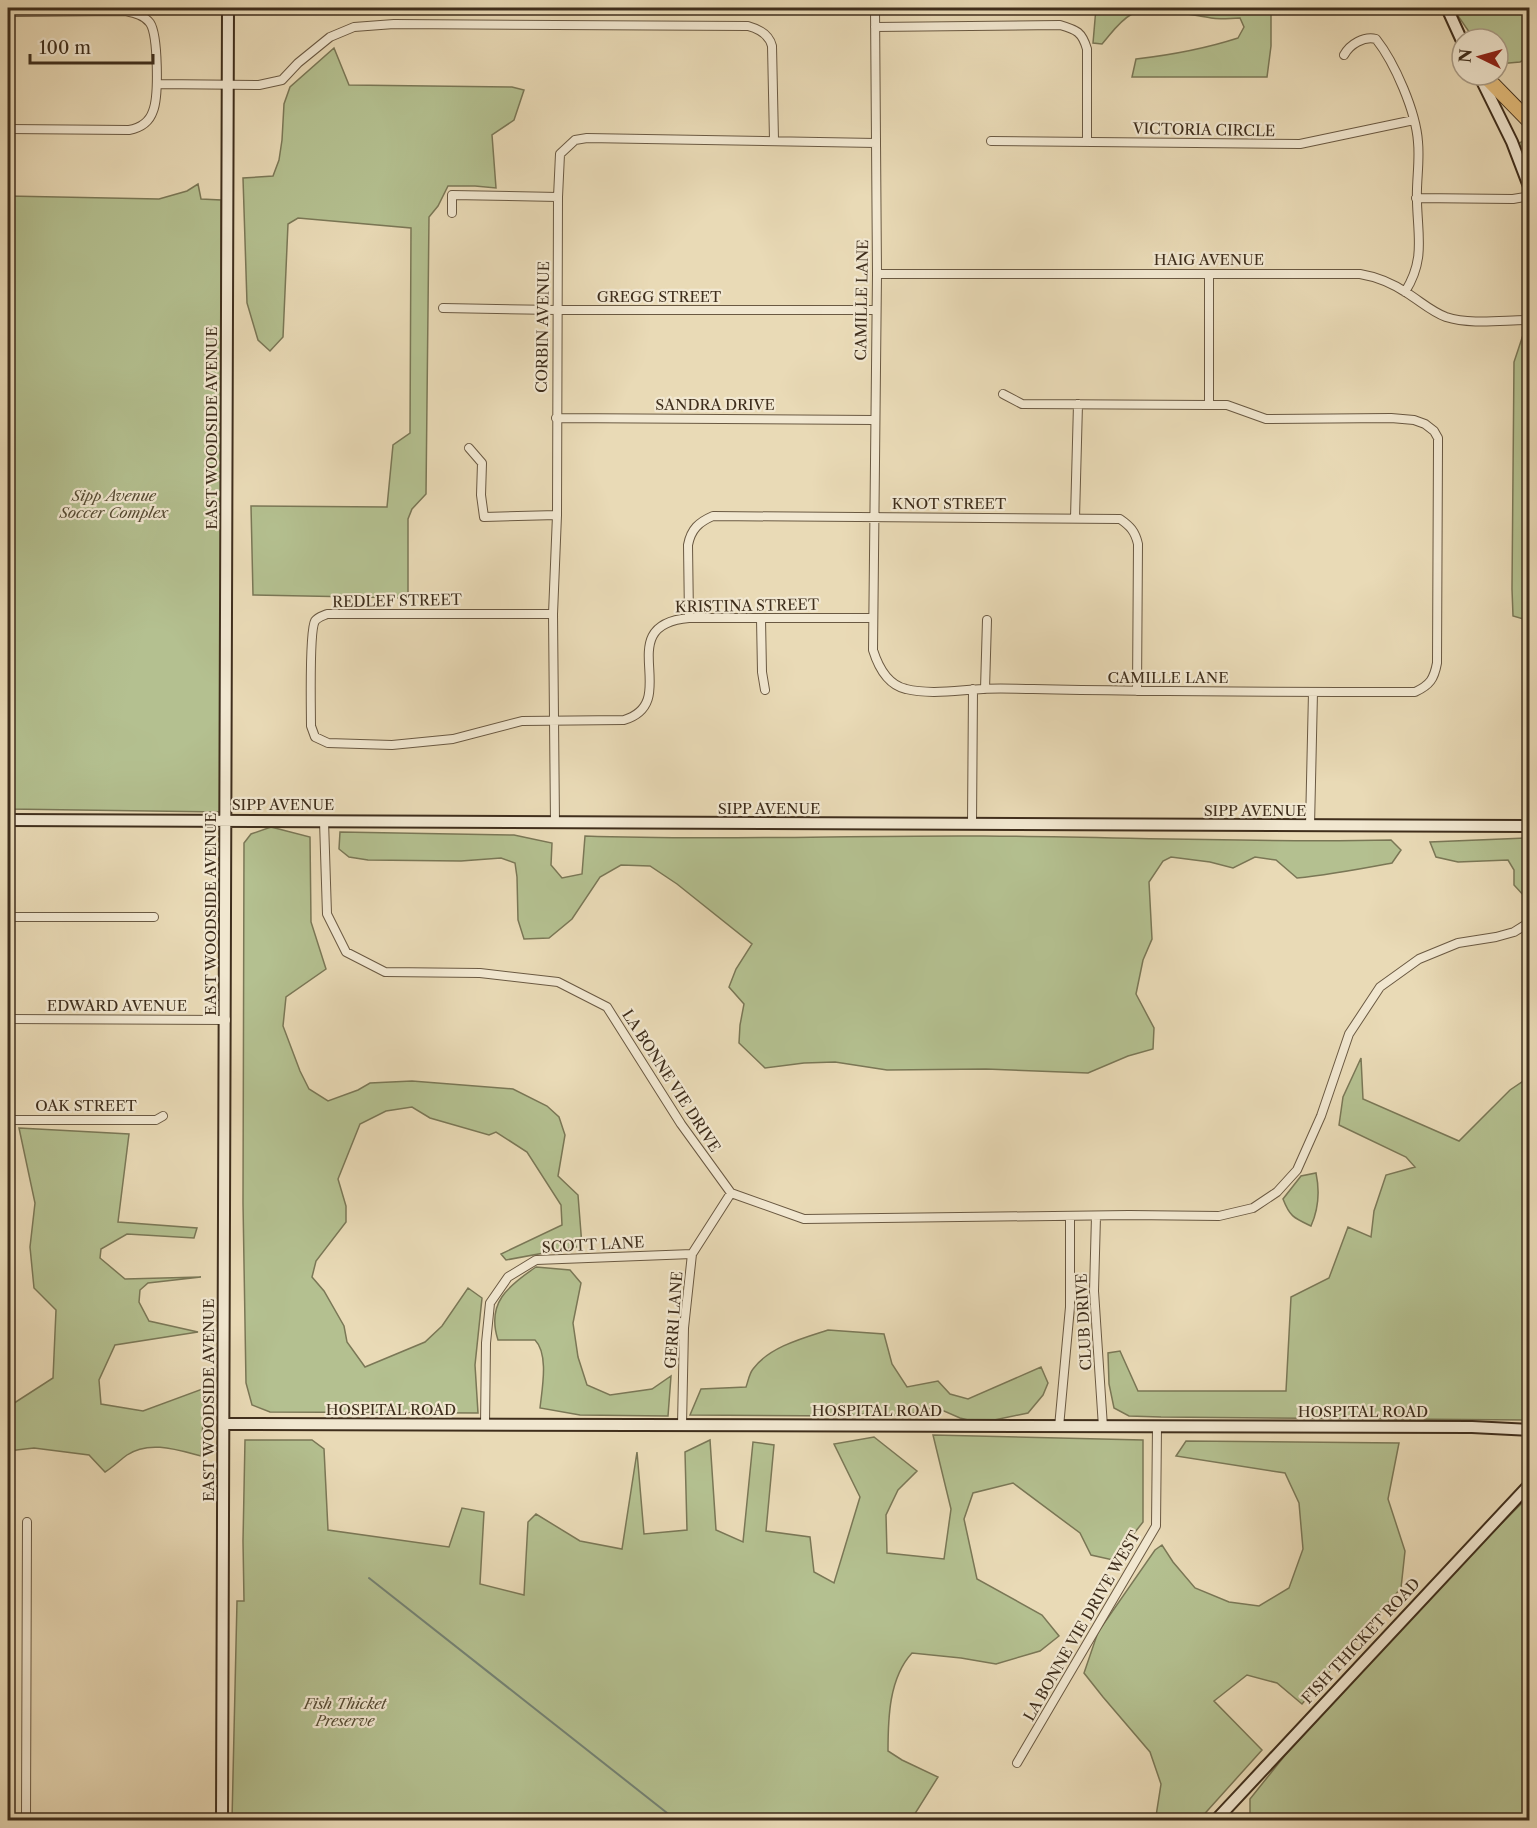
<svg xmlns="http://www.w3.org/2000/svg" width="1537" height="1828" viewBox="0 0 1537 1828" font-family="'Libre Caslon Text',serif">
<rect width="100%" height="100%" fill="#e9dab6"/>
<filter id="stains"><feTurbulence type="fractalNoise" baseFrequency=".00333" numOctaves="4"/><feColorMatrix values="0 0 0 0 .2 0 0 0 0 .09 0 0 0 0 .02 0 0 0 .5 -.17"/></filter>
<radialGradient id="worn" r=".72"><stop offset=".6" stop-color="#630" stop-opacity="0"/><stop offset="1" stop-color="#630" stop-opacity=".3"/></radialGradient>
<!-- green -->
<path fill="#b4c090" stroke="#7a7756" stroke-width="1.5" d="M1096,8H1271V46L1267,77H1132L1136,59C1171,55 1204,49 1238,38L1244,27L1240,18C1231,18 1220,20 1211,18C1191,15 1151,5 1132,14C1119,21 1111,34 1102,44L1093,43Z
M1454,8H1528L1529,57L1520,62L1498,64V39H1474L1456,13Z
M334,48L349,85L512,87L524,90L514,120L492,135L496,188L475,186H448L438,206L429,217L426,494L412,509L408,519V598L253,595L251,506L387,507L393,445L410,433L411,228L298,218L288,224L283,337L270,351L258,340L247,303L243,178L273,176L279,160L282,140L284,104L290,87Z
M1529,137V182L1518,144Z
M198,184L201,199L221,200V812L8,809V196L159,199L187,191Z
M1523,335H1530V621L1513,616L1512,589L1514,362Z
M271,827L310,837L311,922L326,969L286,997L283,1026L300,1071L309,1089L328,1101L358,1090L370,1083L412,1081L513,1089L547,1106L559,1117L565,1135L558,1176L578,1195L582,1246L506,1260L501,1254L562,1225L561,1205L527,1152L496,1132L489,1135L430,1118L412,1107L386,1111L360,1124L338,1179L346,1206V1222L316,1261L312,1277L324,1291L344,1326L347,1342L365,1367L425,1342L442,1326L468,1288L482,1298L475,1365L478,1413L270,1412L252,1405L246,1383L243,1203L244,843L251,834Z
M340,832L514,835L552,843L551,865L562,878L582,874L585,836C718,841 851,835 984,836C1120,837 1255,843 1391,840L1401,850L1392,863C1360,869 1329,875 1297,878L1276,860L1255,857L1233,868L1210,862L1171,857L1163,861L1149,882L1152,939L1143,960L1136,994L1154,1028L1153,1049L1128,1056L1088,1073L986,1069L887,1070L835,1062L804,1063L765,1068L739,1043L740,1025L744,1004L729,987L736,969L752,944L677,884L650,866L621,865L600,877L572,919L549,938L524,939L518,920L517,877L515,863L501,858L461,861L368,860L349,857L339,849Z
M1529,838V896L1526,898L1514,885V870L1508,860L1458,862L1436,857L1430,842Z
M1361,1058L1363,1099L1459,1141L1510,1090L1529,1077V1420L1161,1417L1129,1416L1114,1408L1109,1384L1108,1353L1120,1351L1138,1391H1286L1291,1297L1329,1278L1348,1227L1371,1237L1374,1211L1386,1175L1415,1167L1406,1157L1339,1125L1343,1097Z
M19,1128L129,1134L118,1222L197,1228L194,1238L127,1234L101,1249L100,1258L125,1279L201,1277L148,1283L140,1290L139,1302L149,1321L198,1332L115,1345L99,1380L101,1404L143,1411L205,1388L201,1456C178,1450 149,1440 127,1455C120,1460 113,1467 105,1472L89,1455L34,1448L8,1451V1407L53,1378L56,1310L34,1288L30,1247L35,1203Z
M1316,1173C1320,1192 1319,1208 1311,1226C1294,1218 1290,1217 1283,1199L1301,1176Z
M536,1267L570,1270L581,1283L573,1323L578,1357L587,1385L610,1395L652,1389L671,1376L668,1416L580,1415L540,1408C542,1389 549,1354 535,1340H498C486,1303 508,1286 536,1267Z
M828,1330L884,1334L892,1364L907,1387L938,1381L950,1394L968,1399L1041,1367L1048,1383L1043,1395L1028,1413L980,1423L960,1418L935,1407L920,1412L881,1417L865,1414L845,1416L690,1415L701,1389L746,1387C748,1382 749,1374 753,1369C769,1347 803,1338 828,1330Z
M933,1435L1143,1440V1522L1113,1560L1091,1555L1080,1533L1013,1483L973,1493L964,1519L977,1579L1042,1615L1059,1636L1040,1651L996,1664L961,1658L912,1653C889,1678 888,1718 888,1751L902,1760L938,1777L911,1820H232L237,1601H244L243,1541L245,1440H312L324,1449L328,1530L449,1547L462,1508L484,1512L480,1584L524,1595L528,1522L536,1514L580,1541L622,1549L637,1452L644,1534L687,1530L685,1452L710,1440L716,1530L743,1542L753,1442L774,1445L766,1531L810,1537L814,1572L834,1583L860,1497L834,1444L874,1437L917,1471L898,1490L886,1515L887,1553L944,1559L951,1509Z
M1186,1441L1399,1443L1388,1499L1405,1551L1401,1588L1302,1704L1277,1683L1247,1675L1214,1701L1262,1750L1199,1820H1151L1156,1816L1161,1784L1150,1752L1103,1697L1084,1673L1098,1632L1155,1550L1162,1545L1173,1562L1195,1588L1229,1602L1259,1606L1289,1588L1303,1549L1299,1503L1285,1473L1176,1456Z
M1529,1496V1820H1250V1799L1286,1754L1468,1557Z"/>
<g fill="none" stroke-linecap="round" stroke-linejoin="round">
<!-- stream -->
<path stroke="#748274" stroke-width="2" d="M369,1578L676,1820"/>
<defs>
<path id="street" d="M875,8L877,274L873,650C878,666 888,685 906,689C930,695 959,690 983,689C1000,688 1017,689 1033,689C1160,692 1287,692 1415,692C1430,685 1434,679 1437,663L1438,446V438L1434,431L1425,424L1414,420L1391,418L1266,419L1227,405H1209L1022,404L1003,394
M8,12L125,11C134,13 144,15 150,23C158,35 159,96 153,111C149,123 140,128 129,130L8,129
M875,27L1060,25C1077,30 1082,32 1087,49V142
M1344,55C1350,44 1364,36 1376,39C1395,63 1416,112 1418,142C1420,162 1416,182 1417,202C1418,238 1425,260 1405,292
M157,84L259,85L282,80L298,63L330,37L354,27L394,24L748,26C759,29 769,34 772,46L774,140
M991,141L1300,144L1414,120
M1416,198L1513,199L1530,196
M452,213V195L558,197
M877,274H1360C1378,277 1392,283 1407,293C1420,301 1432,312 1446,317C1471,325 1503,320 1530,320
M1209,274V405
M443,308L557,310H876
M556,418L874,420
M469,448L482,463L481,495L484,517L557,515
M1075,518L1078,404
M553,614H327C323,616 318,617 315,621C309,631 311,709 311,726L315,737L328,743L392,745L453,739L522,721L624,720C684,702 609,625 689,618H872
M689,618L688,545C691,529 699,522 713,516L1120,519C1130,526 1135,531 1138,544L1137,691
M761,619L762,672L765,690
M985,689L987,620
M324,821L327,914L346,952L385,972L480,973L558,982L607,1007L681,1124L731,1193L804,1219L1129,1215L1219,1216L1253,1208L1277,1192L1297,1170L1321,1116L1349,1034L1380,987L1419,959L1458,943L1496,937L1514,932L1530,922
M555,823L553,614L557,515L558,197L560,154L575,140L587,138L876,143
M972,824L973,689
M1310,826L1313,692
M8,917H154
M8,1019L226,1020
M8,1120H156L163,1116
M1096,1216L1094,1291L1103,1427
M485,1425L486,1343L490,1303L508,1277L536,1260L692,1254
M682,1425L684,1328L692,1254L731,1193
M1059,1427L1070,1307V1216
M1017,1763L1156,1526L1157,1426
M8,1818L115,1820
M26,1819L27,1522"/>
<path id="secondary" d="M1447,8L1462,41
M1479,75L1512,142L1530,189
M8,820L1530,826
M224,1424L1472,1427L1530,1430
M222,1820L228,8
M1216,1820L1530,1484"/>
<path id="highway" d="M1484,75L1530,122"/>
</defs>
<!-- street casing -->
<use href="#street" stroke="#6a5942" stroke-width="10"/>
<!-- secondary casing -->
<use href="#secondary" stroke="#3f2e1c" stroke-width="14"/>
<!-- highway casing -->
<use href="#highway" stroke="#3f2e1c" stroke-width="16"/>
<!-- street -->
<use href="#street" stroke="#f1e7d0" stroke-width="8"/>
<!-- secondary -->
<use href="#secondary" stroke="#f1e7d0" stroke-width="10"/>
<!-- highway -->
<use href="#highway" stroke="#e4bd7b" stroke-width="14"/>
</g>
<g text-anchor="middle" stroke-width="4.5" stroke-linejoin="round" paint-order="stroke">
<!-- street labels -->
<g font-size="15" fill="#3f2e1c" stroke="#f1e7d0">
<text transform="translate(1204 130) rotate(1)" y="5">VICTORIA CIRCLE</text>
<text x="1209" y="265">HAIG AVENUE</text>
<text x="659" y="302">GREGG STREET</text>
<text transform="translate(862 300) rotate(-89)" y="5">CAMILLE LANE</text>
<text transform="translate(543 327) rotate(-89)" y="5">CORBIN AVENUE</text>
<text x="715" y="410">SANDRA DRIVE</text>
<text transform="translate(212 428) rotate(-90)" y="5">EAST WOODSIDE AVENUE</text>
<text x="949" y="509">KNOT STREET</text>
<text transform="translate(397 601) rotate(-1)" y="5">REDLEF STREET</text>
<text transform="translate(747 606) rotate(-1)" y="5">KRISTINA STREET</text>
<text x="1168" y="683">CAMILLE LANE</text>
<text x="283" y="810">SIPP AVENUE</text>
<text x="769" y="814">SIPP AVENUE</text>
<text x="1255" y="816">SIPP AVENUE</text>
<text transform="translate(211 914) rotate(-90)" y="5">EAST WOODSIDE AVENUE</text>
<text x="117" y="1011">EDWARD AVENUE</text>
<text transform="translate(671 1081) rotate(57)" y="5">LA BONNE VIE DRIVE</text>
<text x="86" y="1111">OAK STREET</text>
<text transform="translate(593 1245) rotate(-3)" y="5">SCOTT LANE</text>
<text transform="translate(674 1320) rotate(-86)" y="5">GERRI LANE</text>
<text transform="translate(1084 1322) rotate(-93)" y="5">CLUB DRIVE</text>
<text transform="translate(209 1400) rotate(-90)" y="5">EAST WOODSIDE AVENUE</text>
<text x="391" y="1415">HOSPITAL ROAD</text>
<text x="877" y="1416">HOSPITAL ROAD</text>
<text x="1363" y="1417">HOSPITAL ROAD</text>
<text transform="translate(1082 1626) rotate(-60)" y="5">LA BONNE VIE DRIVE WEST</text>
<text transform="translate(1361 1641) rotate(-47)" y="5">FISH THICKET ROAD</text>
</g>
<!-- park labels -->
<g font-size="15" font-style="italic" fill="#564b33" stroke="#f1e7d0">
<text x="114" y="501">Sipp Avenue<tspan x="114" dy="17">Soccer Complex</tspan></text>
<text x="345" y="1709">Fish Thicket<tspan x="345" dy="17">Preserve</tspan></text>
</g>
</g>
<!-- margin -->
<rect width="1537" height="1828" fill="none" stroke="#e9dab6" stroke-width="30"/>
<rect x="9" y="9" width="1519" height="1810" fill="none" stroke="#3f2e1c" stroke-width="3"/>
<rect x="15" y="15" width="1507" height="1798" fill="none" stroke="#3f2e1c" stroke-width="1.5"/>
<!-- north arrow -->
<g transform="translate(1480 57) rotate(275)"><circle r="28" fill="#f1e7d0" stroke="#aa9d88" stroke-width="1.5"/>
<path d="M0-4.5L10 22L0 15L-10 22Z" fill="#8f2418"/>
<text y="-9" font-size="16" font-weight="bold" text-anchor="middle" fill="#3f2e1c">N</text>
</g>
<!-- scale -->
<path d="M30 54v9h123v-9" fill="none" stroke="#3f2e1c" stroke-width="3"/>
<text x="39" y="54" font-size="18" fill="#3f2e1c" stroke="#f1e7d0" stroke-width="4.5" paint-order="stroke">100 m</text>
<rect width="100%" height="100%" filter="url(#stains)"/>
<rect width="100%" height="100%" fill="url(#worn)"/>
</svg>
